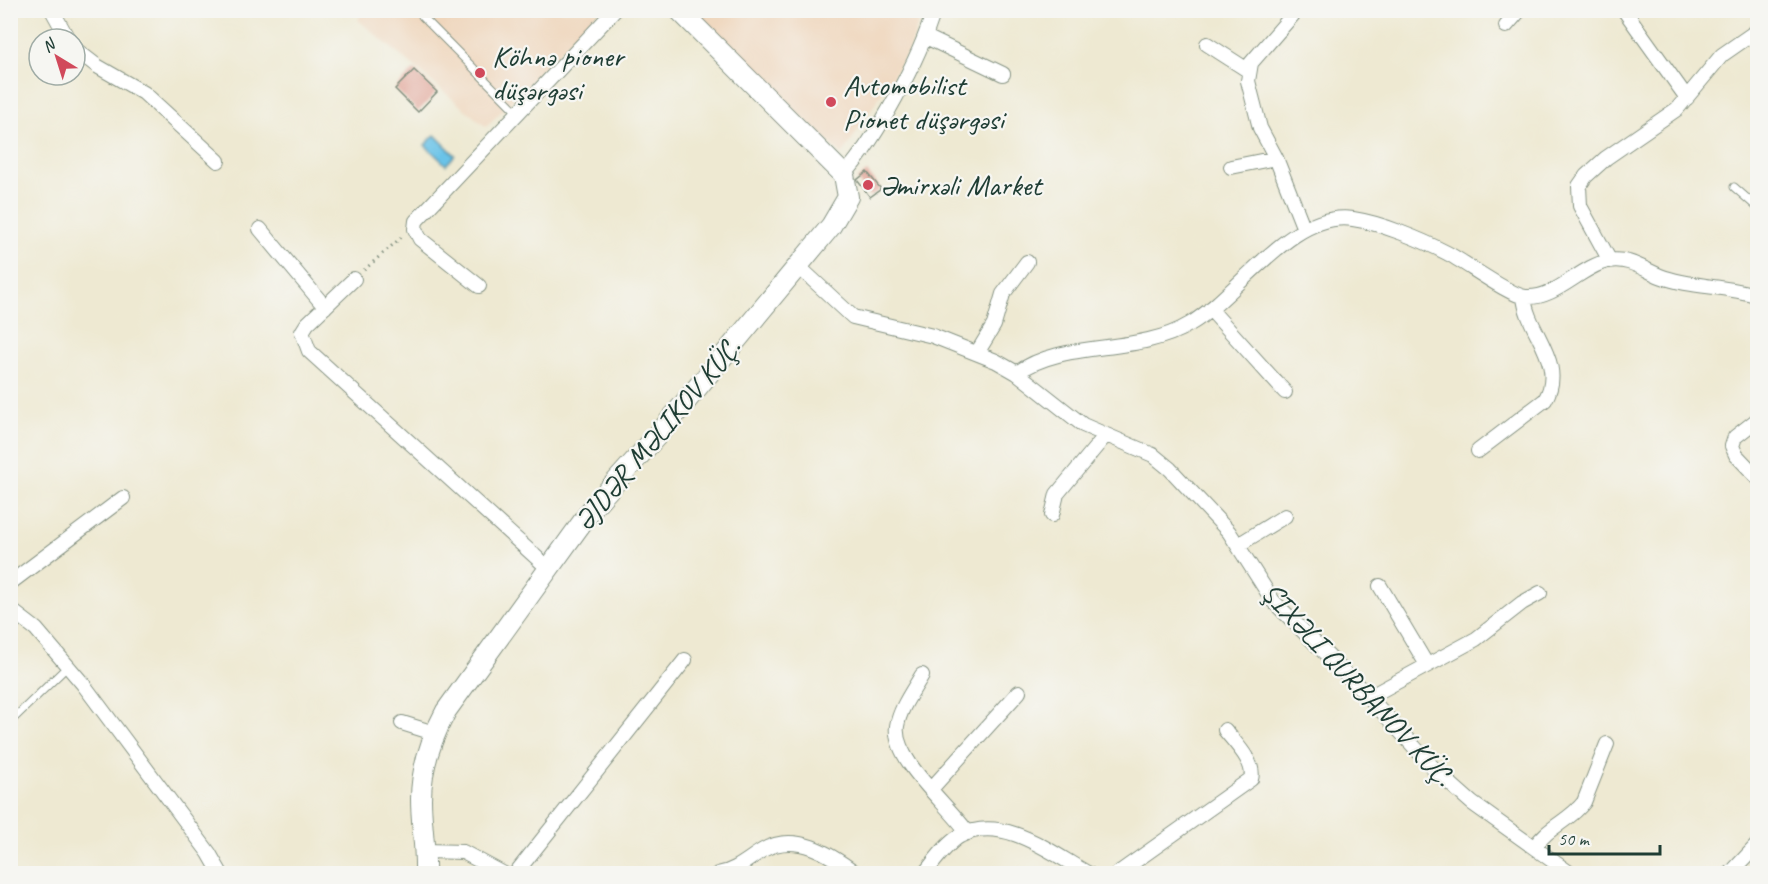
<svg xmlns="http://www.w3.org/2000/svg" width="1768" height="884" viewBox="0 0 1768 884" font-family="Caveat,sans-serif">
<rect width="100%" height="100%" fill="#f6f6f2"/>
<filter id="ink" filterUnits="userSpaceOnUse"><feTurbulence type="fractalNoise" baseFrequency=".0167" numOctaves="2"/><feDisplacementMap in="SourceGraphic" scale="12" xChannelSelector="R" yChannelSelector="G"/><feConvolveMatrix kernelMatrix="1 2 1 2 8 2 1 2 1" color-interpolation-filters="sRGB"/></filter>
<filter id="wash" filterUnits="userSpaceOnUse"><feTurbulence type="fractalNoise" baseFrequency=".008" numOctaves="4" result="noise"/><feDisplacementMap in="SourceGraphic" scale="24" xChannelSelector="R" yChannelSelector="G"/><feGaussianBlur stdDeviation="1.35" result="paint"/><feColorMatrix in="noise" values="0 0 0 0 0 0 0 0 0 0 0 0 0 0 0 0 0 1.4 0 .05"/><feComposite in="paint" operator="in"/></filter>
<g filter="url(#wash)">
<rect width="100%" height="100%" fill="#eee9d2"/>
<!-- built -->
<path fill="#efd6bc" d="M363,10L599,11L486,127L358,20Z
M691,11H922L910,49L842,155Z"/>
<!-- water -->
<path fill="#6bc3e8" stroke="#45808e" stroke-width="1.5" d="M435,135L455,155L446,165L425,145Z"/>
<g id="blocks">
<!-- building -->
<path fill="#dc9081" d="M414,70L437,92L418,112L395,89Z
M867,172L881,189L870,197L857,180Z"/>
</g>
</g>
<g filter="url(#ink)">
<use href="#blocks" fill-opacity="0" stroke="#869383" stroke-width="1.5"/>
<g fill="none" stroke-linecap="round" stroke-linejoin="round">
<defs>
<path id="lane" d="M422,16L518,113
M1734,187L1758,208
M10,722L68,666"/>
<path id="street" d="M52,10L68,39
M1297,10L1251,63L1248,81L1260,128L1276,158L1304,229
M1624,10L1687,98
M1506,26L1520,10
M926,37L1003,74
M1207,44L1249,71
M75,49L97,66L144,93L218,161
M1231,167L1276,158
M844,175C877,138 920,58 934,10
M260,229L325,307
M1610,261L1580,206L1579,186L1586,176L1606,158L1677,109L1722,55L1758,30
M798,266L853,317L933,336L996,361L1017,373L1083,425L1153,455L1170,469L1229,532L1273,601L1369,697L1437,772L1472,803L1571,874
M354,279L307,324L302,332L309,351L548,568
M479,286L420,239L415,229L416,221L615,10
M1210,309L1285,392
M977,353L994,325L1003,294L1027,262
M1017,373C1063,339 1137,356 1190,324C1239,295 1291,210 1353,219C1381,223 1422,240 1447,253C1465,262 1510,296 1526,297C1556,299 1580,267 1608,261C1628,257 1643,269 1660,276C1691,288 1726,285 1758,296
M1758,419L1735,437L1732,446L1736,455L1758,478
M1478,451L1545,400C1567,363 1527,332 1524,297
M1052,515L1057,494L1105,436
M1238,545L1285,516
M10,583L123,498
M1380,586L1427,665
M10,609L36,629L83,684L209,853L221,874
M922,675C913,691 900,708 897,726C892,760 950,806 968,833
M1369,697L1476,639L1522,603L1540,593
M402,723L434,733
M931,789L1019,692
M1535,847C1547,827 1570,821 1584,802L1607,744
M426,851L463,852L504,874
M515,874L685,660
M718,874C736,871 748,859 763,850C796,831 830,854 857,874
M924,874C935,861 946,844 960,836C1003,813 1053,854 1089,874
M1117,874L1251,779C1256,763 1235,743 1225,730
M1730,874L1758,844"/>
<path id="secondary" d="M425,874C426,848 421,824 421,799C421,767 431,739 446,711L594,506L663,429L831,226L848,197L844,175L679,10"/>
</defs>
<!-- lane casing -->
<use href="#lane" stroke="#869383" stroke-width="9"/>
<!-- street casing -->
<use href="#street" stroke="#869383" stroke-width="16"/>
<!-- secondary casing -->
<use href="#secondary" stroke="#869383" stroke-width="22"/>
<!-- path -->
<path stroke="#869383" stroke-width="3" stroke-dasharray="1.5 4.5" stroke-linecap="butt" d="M364,270L404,235"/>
<!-- lane -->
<use href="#lane" stroke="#fff" stroke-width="7"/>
<!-- street -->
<use href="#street" stroke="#fff" stroke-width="14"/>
<!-- secondary -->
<use href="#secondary" stroke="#fff" stroke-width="20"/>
</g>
</g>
<!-- markers -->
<g fill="#d1495b" stroke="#f6f6f2" stroke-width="2">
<circle cx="480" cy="73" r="6"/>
<circle cx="831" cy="102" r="6"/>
<circle cx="868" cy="185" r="6"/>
</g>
<g text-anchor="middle" stroke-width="4.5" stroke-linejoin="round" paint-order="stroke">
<!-- poi labels -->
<g font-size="30" fill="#1f3d34" stroke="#f6f6f2" text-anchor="start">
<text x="492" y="66">Köhnə pioner<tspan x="492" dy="34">düşərgəsi</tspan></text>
<text x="843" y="95">Avtomobilist<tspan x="843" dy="34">Pionet düşərgəsi</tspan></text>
<text x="880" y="195">Əmirxəli Market</text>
</g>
<!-- street labels -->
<g font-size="30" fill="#1f3d34" stroke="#f6f6f2">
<text transform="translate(657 434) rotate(-50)" y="10">ƏJDƏR MƏLIKOV KÜÇ.</text>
<text transform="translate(1358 684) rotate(47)" y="10">ŞIXƏLI QURBANOV KÜÇ.</text>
</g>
</g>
<!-- margin -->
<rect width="1768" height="884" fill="none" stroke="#f6f6f2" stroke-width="36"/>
<!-- north arrow -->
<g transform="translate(57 57) rotate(322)"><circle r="28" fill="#f6f6f2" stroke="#a0aca6" stroke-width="1.5"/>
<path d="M0-4.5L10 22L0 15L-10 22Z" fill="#d1495b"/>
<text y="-9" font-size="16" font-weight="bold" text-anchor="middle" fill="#1f3d34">N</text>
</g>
<!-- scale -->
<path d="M1549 845v9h111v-9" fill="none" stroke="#1f3d34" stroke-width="3"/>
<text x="1558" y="845" font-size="18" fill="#1f3d34" stroke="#f6f6f2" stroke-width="4.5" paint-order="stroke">50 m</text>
</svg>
